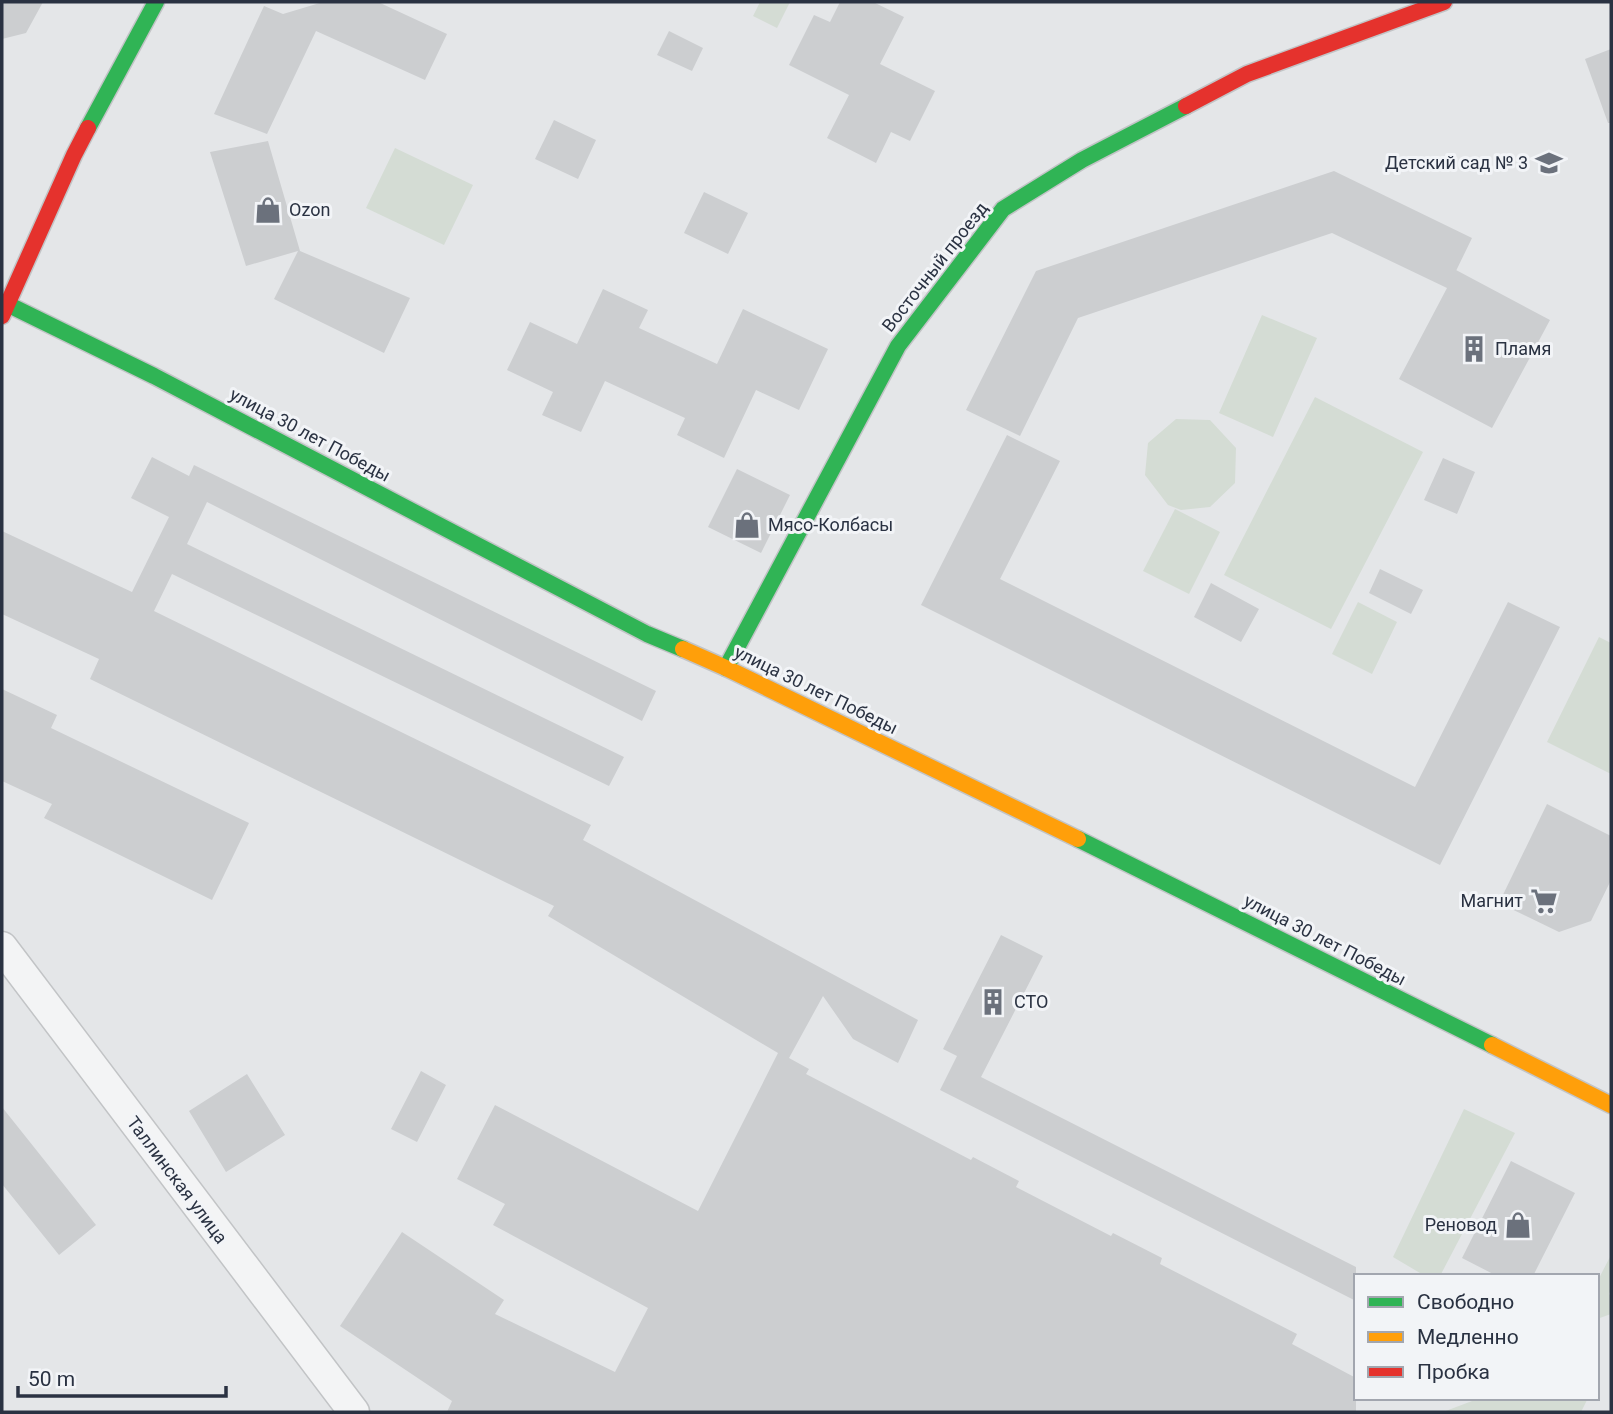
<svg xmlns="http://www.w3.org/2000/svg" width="1613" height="1414" viewBox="0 0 1613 1414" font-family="Roboto,sans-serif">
<rect width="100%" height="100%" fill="#e4e6e8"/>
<!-- green -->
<path fill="#d4dcd4" d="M760,2H790L777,28L753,16Z
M395,148L473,185L444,245L366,208Z
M1262,315L1317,338L1273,437L1219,413Z
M1315,397L1423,452L1331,629L1224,575Z
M1176,419L1210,420L1236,448L1235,483L1210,507L1181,510L1168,505L1145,475L1148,443Z
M1175,509L1220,532L1189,594L1143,571Z
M1358,602L1397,622L1372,674L1332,654Z
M1599,637L1611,643V774L1547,742Z
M1464,1109L1515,1133L1440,1276H1425L1393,1257Z
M1611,1255V1290L1609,1294L1611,1296V1314L1597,1319V1282Z
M1480,1398H1588L1581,1412H1443Z"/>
<!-- building -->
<path fill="#ccced0" d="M2,2H43L26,33L2,39Z
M323,2H378L447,34L425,80L316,31L267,134L214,114L264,6L283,14Z
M840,2H873L904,17L880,64L935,91L910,141L891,132L876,163L827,138L849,95L789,65L814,15L830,22Z
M669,31L703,48L692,71L657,55Z
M1611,49V123H1608L1585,59Z
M554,120L596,140L578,179L535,159Z
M268,141L300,251L410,298L384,353L274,299L298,251L246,266L210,152Z
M1334,171L1472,238L1455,273L1456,270L1550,320L1492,428L1399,379L1447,288L1332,233L1078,318L1020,436L966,410L1036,271Z
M704,192L748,213L728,254L684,233Z
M603,289L648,310L639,328L717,364L743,309L828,349L799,410L756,390L724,458L677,435L685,418L605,381L581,432L542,415L553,392L507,370L530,322L577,344Z
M1007,435L1060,461L1000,579L1415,787L1508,602L1560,627L1440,865L921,605Z
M152,457L189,476L194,465L656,691L642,721L207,502L187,544L624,757L609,786L172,574L154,611L591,825L583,840L918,1020L898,1063L853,1039L823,996L789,1058L809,1069L806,1074L971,1160L973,1157L1019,1181L1016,1187L1111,1236L1113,1233L1162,1258L1160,1264L1297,1334L1292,1344L1356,1378V1412H447L452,1401L340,1326L402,1232L504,1300L495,1314L615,1372L648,1308L493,1225L505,1204L457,1179L495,1105L698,1211L778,1053L548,916L554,906L90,679L99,659L2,614V531L132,592L169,517L131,498Z
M1443,458L1475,472L1457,514L1424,500Z
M737,469L790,495L761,553L708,527Z
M1380,569L1423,590L1411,614L1369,593Z
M1211,583L1259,609L1241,642L1194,617Z
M2,689L57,715L51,728L249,823L212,900L44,818L52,804L2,781Z
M1547,804L1611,836V880L1591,921L1559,932L1499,903Z
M1001,935L1043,956L981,1077L1356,1267V1301L940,1090L957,1056L943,1049Z
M421,1071L446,1085L417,1142L391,1129Z
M247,1074L285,1135L226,1172L189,1111Z
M2,1107L96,1225L59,1255L2,1184Z
M1511,1161L1575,1193L1533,1276H1497L1462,1258Z"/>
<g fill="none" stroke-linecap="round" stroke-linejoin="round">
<defs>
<path id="street" d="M2,947L354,1412"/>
<path id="fast" d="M88,128L156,2
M7,304L154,376L647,634L683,649
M726,668L898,346L1003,209L1082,160L1186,106
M1078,839L1492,1045"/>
<path id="slow" d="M683,649L726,668L1078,839
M1492,1045L1611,1105"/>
<path id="jam" d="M1186,106L1247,74L1444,2
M2,316L74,155L88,128"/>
</defs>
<!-- street casing -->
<use href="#street" stroke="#c2c4c6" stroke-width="33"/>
<!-- fast casing -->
<use href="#fast" stroke="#c2c4c6" stroke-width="19"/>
<!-- slow casing -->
<use href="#slow" stroke="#c2c4c6" stroke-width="19"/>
<!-- jam casing -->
<use href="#jam" stroke="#c2c4c6" stroke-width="19"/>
<!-- street -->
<use href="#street" stroke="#f3f4f5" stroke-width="30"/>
<!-- fast -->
<use href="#fast" stroke="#30b455" stroke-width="16"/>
<!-- slow -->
<use href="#slow" stroke="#ff9f0a" stroke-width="16"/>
<!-- jam -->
<use href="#jam" stroke="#e5322d" stroke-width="16"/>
</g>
<!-- icons -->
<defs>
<symbol id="school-bare" viewBox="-9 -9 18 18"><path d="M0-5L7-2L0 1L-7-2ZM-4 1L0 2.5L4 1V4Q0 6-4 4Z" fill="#6b717c" stroke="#f2f4f7" stroke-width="2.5" paint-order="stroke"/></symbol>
<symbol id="shop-bare" viewBox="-9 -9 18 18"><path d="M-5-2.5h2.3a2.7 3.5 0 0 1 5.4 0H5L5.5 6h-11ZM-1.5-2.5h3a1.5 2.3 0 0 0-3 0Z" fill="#6b717c" stroke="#f2f4f7" stroke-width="2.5" paint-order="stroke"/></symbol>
<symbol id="building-bare" viewBox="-9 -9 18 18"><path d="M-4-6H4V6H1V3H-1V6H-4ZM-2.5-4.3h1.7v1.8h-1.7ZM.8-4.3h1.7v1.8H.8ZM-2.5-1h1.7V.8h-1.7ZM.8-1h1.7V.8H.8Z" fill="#6b717c" stroke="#f2f4f7" stroke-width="2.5" paint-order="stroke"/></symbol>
<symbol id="supermarket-bare" viewBox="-9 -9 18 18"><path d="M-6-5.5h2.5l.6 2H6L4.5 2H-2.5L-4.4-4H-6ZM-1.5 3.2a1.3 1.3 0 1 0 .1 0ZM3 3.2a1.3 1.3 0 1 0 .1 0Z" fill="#6b717c" stroke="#f2f4f7" stroke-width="2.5" paint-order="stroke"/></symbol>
</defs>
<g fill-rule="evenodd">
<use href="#school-bare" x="1530" y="144" width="38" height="38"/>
<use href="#shop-bare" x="249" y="191" width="38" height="38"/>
<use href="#building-bare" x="1455" y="330" width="38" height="38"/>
<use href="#shop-bare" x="728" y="506" width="38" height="38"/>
<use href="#supermarket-bare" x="1525" y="882" width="38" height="38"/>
<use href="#building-bare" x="974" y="983" width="38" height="38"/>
<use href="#shop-bare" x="1499" y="1206" width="38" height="38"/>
</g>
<g text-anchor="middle" stroke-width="6" stroke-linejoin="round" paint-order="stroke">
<!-- poi labels -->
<g font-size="18" fill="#2a3242" stroke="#f2f4f7" text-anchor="start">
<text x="1528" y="169" text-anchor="end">Детский сад № 3</text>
<text x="289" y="216">Ozon</text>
<text x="1495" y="355">Пламя</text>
<text x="768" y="531">Мясо-Колбасы</text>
<text x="1523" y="907" text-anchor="end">Магнит</text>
<text x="1014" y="1008">СТО</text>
<text x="1497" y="1231" text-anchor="end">Реновод</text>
</g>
<!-- street labels -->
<g font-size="18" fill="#2a3242" stroke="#f2f4f7">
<text transform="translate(935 267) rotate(-52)" y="6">Восточный проезд</text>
<text transform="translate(310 435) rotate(28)" y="6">улица 30 лет Победы</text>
<text transform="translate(816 690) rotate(26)" y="6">улица 30 лет Победы</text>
<text transform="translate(1325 940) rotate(27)" y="6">улица 30 лет Победы</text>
<text transform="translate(177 1180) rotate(53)" y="6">Таллинская улица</text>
</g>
</g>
<!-- border -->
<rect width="1613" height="1414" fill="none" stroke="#2a3242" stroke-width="7"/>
<!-- legend -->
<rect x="1354" y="1274" width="245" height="126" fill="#f2f4f7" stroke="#a2a6af" stroke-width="2"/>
<rect x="1368" y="1297" width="35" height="10" fill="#30b455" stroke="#a2a6af" stroke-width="2"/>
<text x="1417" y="1309" font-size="21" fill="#2a3242">Свободно</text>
<rect x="1368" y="1332" width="35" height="10" fill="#ff9f0a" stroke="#a2a6af" stroke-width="2"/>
<text x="1417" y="1344" font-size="21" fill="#2a3242">Медленно</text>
<rect x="1368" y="1367" width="35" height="10" fill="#e5322d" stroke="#a2a6af" stroke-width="2"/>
<text x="1417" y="1379" font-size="21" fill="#2a3242">Пробка</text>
<!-- scale -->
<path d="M18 1386v10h208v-10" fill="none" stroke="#2a3242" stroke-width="3.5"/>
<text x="28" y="1386" font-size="21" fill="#2a3242" stroke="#f2f4f7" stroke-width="5" paint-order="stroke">50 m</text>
</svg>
